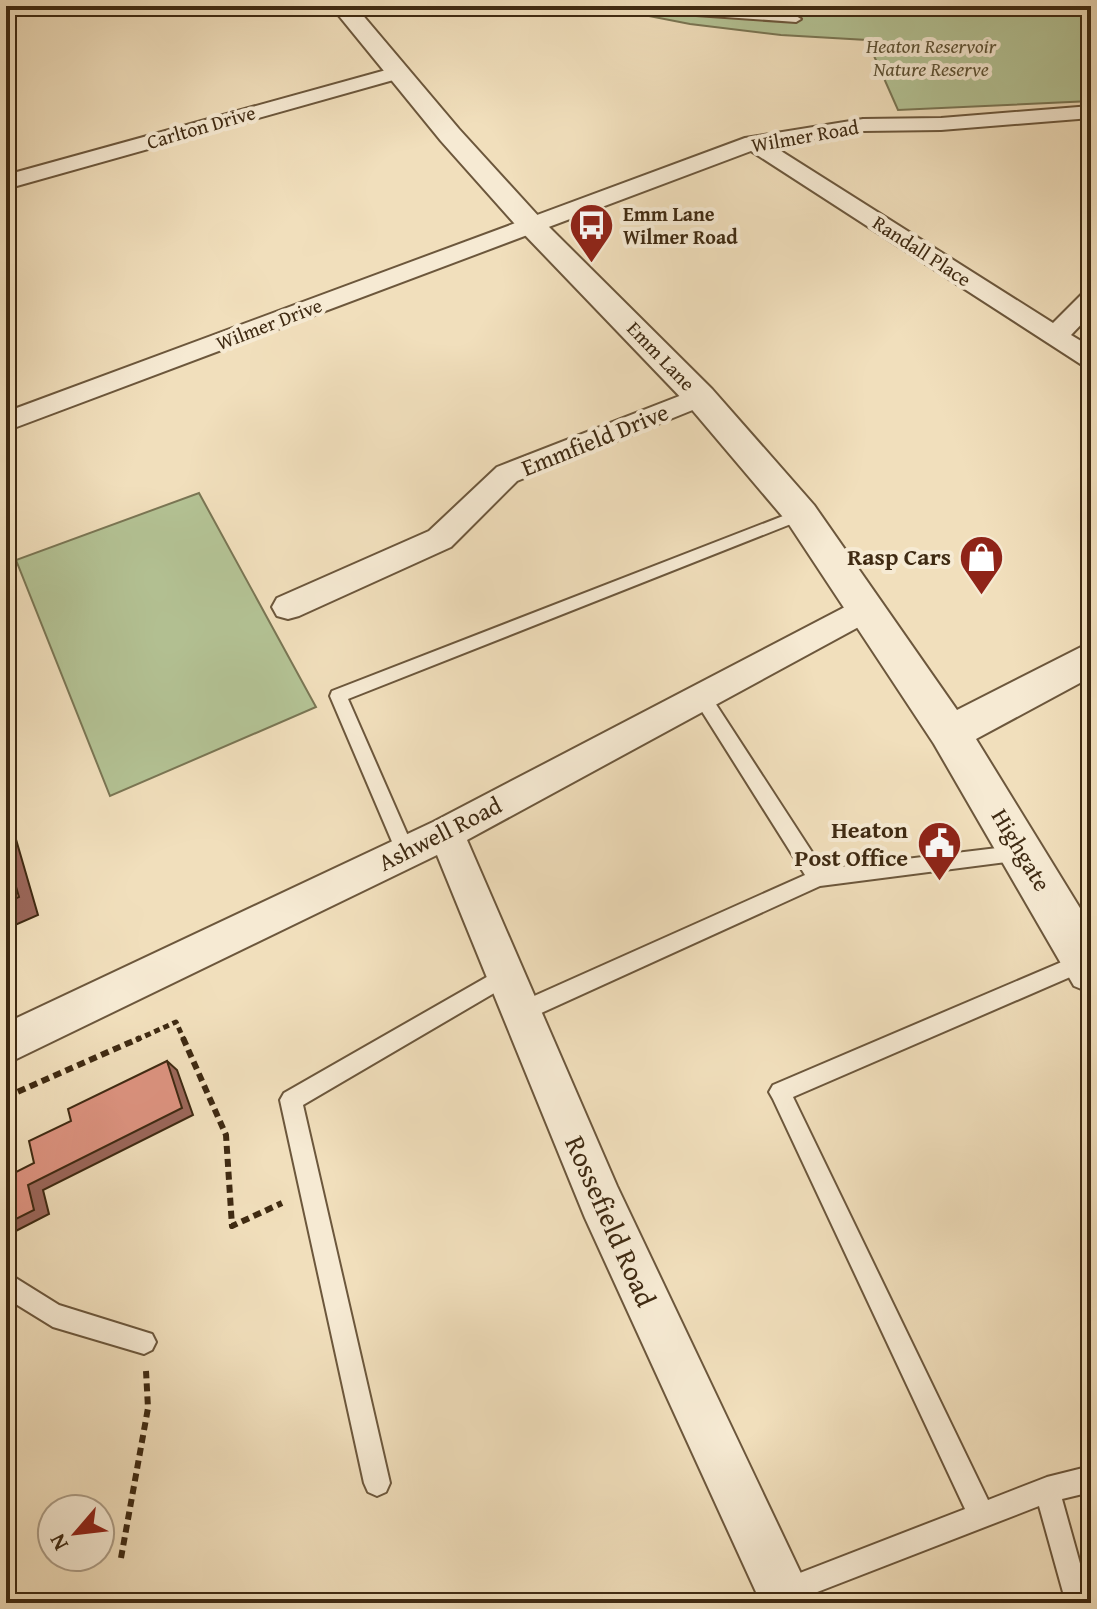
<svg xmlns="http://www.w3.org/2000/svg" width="1097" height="1609" viewBox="0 0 1097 1609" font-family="'Gentium Book Plus',serif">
<rect width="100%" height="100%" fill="#f1dfbc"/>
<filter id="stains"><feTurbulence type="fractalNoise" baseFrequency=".0025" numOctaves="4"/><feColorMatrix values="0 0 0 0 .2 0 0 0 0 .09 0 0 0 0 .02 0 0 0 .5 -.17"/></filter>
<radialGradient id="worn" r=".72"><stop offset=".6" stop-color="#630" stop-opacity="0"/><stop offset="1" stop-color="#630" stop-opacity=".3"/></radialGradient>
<!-- green -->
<path fill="#b4c395" stroke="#7a7654" stroke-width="2" d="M614,6H1091V101L898,110L867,40L781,35L690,24L613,9Z
M199,493L316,707L110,796L16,560Z"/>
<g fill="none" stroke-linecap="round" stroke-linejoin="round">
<defs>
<path id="service" d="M605,6H651L796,16L801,19L796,22L610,9Z
M801,509L806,510V518L348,699L415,852L413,858L406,860L399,858L330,696L332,691Z
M702,690L708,692L823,869L1023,845L1030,847L1032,853L1030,859L820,886L528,1019L521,1022L514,1019L511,1012L514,1005L805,875L696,702L694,697Z
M1085,952L1091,954V968L793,1097L988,1500L1047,1477L1091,1466V1492L1062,1499L1091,1603H1066L1039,1506L789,1603L774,1601L770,1592L774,1583L965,1509L773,1099L769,1092L773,1085Z
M506,966L513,968L516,975L513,982L303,1105L390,1483L386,1492L377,1496L368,1492L364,1483L280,1100L284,1093Z
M6,1272L59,1305L152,1334L156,1342L152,1350L144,1354L53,1327L6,1298Z"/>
<path id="minor" d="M397,67L407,73L404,77L6,189V175Z
M1091,106V118L941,130L863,131L773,146L1053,323L1082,294L1091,291V314L1071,335L1091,347V367L1082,365L751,151L6,431V412L745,138L863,119L941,118Z
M700,388L710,391L714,397L710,403L517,481L451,547L299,616L288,619L277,616L272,607L277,598L429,531L497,467Z
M866,596L877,599L882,608L877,617L467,840L617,1186L815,1603H761L585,1218L437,855L6,1064V1023L433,822Z"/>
<path id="tertiary" d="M331,6H355L459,129L542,220L712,389L814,505L957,710L1091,642V677L976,739L1091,926V993L1074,986L934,744L788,523L688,405L522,232L441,141Z"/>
</defs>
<!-- service casing -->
<use href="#service" stroke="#6c573c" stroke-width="4"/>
<!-- minor casing -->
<use href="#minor" stroke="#6c573c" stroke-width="4"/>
<!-- tertiary casing -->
<use href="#tertiary" stroke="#6c573c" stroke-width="4"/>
<!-- path-far1 -->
<path stroke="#3f2a12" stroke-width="5" stroke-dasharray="6 4" stroke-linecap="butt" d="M136,1040L176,1022L184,1040"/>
<!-- path -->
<path stroke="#3f2a12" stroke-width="6" stroke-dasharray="8 5" stroke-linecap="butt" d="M183,1038L226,1135L232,1226L282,1203
M6,1097L140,1038
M121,1558L148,1408L146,1371"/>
<!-- service -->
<use href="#service" fill="#f6ead3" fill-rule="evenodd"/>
<!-- minor -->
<use href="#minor" fill="#f6ead3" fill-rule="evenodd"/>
<!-- tertiary -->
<use href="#tertiary" fill="#f6ead3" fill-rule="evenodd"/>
</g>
<!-- shaded-wall -->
<path fill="#9b675a" stroke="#3f2a12" stroke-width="2" d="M6,805L38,915L6,929Z
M167,1061L177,1070L193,1115L43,1190L49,1214L6,1236V1224L28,1185Z"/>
<!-- building -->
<path fill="#dd9380" stroke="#3f2a12" stroke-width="2" d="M6,853L19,897L6,903Z
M167,1061L182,1108L28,1185L34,1210L6,1224V1177L34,1163L29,1141L71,1121L68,1109Z"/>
<!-- icons -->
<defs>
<symbol id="bus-pin" viewBox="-11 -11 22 30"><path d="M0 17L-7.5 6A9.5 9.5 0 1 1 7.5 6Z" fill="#8f2418" stroke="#f6ead3"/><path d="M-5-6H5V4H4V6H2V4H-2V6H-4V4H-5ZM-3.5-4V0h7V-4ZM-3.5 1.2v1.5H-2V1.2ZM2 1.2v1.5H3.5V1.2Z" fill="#fff"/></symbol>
<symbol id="shop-pin" viewBox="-11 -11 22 30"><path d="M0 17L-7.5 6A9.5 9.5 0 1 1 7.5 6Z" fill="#8f2418" stroke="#f6ead3"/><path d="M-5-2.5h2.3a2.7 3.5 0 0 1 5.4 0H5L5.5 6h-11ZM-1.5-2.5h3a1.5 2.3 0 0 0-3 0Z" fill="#fff"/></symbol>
<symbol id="civic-pin" viewBox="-11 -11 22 30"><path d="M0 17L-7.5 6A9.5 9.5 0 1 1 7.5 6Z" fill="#8f2418" stroke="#f6ead3"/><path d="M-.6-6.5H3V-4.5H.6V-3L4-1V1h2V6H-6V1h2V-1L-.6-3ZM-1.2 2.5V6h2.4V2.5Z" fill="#fff"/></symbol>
</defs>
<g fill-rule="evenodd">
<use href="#bus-pin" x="566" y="200" width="51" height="69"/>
<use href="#shop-pin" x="956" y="532" width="51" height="69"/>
<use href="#civic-pin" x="914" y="818" width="51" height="69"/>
</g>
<g text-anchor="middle" stroke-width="8" stroke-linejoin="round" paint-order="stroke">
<!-- far-park labels -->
<g font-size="20" font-style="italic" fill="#5c5033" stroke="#f6ead3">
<text x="931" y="53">Heaton Reservoir<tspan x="931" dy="23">Nature Reserve</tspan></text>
</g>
<!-- far-street labels -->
<g font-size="20" fill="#3f2a12" stroke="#f6ead3">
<text transform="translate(201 127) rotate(-16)" y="7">Carlton Drive</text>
<text transform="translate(805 136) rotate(-10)" y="7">Wilmer Road</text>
<text transform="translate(922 251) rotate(33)" y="7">Randall Place</text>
<text transform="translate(269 324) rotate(-21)" y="7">Wilmer Drive</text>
<text transform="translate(661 356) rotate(46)" y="7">Emm Lane</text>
</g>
<!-- far-poi labels -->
<g font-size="20" font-weight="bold" fill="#3f2a12" stroke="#f6ead3" text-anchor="start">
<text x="623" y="221">Emm Lane<tspan x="623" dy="23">Wilmer Road</tspan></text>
</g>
<!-- street labels -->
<g font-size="24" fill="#3f2a12" stroke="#f6ead3">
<text transform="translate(595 440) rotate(-22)" y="8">Emmfield Drive</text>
<text transform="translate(440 834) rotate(-27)" y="8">Ashwell Road</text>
<text transform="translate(1021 850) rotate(59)" y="8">Highgate</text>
</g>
<!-- poi labels -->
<g font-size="24" font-weight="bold" fill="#3f2a12" stroke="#f6ead3" text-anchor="end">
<text x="951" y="565">Rasp Cars</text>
<text x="908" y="838">Heaton<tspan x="908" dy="28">Post Office</tspan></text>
</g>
<!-- near-street labels -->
<g font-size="28" fill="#3f2a12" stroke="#f6ead3">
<text transform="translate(611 1221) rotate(66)" y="10">Rossefield Road</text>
</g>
</g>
<!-- margin -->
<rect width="1097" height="1609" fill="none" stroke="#f1dfbc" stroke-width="32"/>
<rect x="8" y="8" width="1081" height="1593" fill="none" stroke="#3f2a12" stroke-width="4"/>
<rect x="16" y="16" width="1065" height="1577" fill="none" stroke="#3f2a12" stroke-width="2"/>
<!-- north arrow -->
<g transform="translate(76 1533) rotate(242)"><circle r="38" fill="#f6ead3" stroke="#ad9d86" stroke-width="2"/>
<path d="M0-6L14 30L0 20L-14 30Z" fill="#8f2418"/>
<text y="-12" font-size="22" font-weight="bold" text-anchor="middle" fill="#3f2a12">N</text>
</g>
<rect width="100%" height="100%" filter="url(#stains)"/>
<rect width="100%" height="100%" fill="url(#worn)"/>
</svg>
